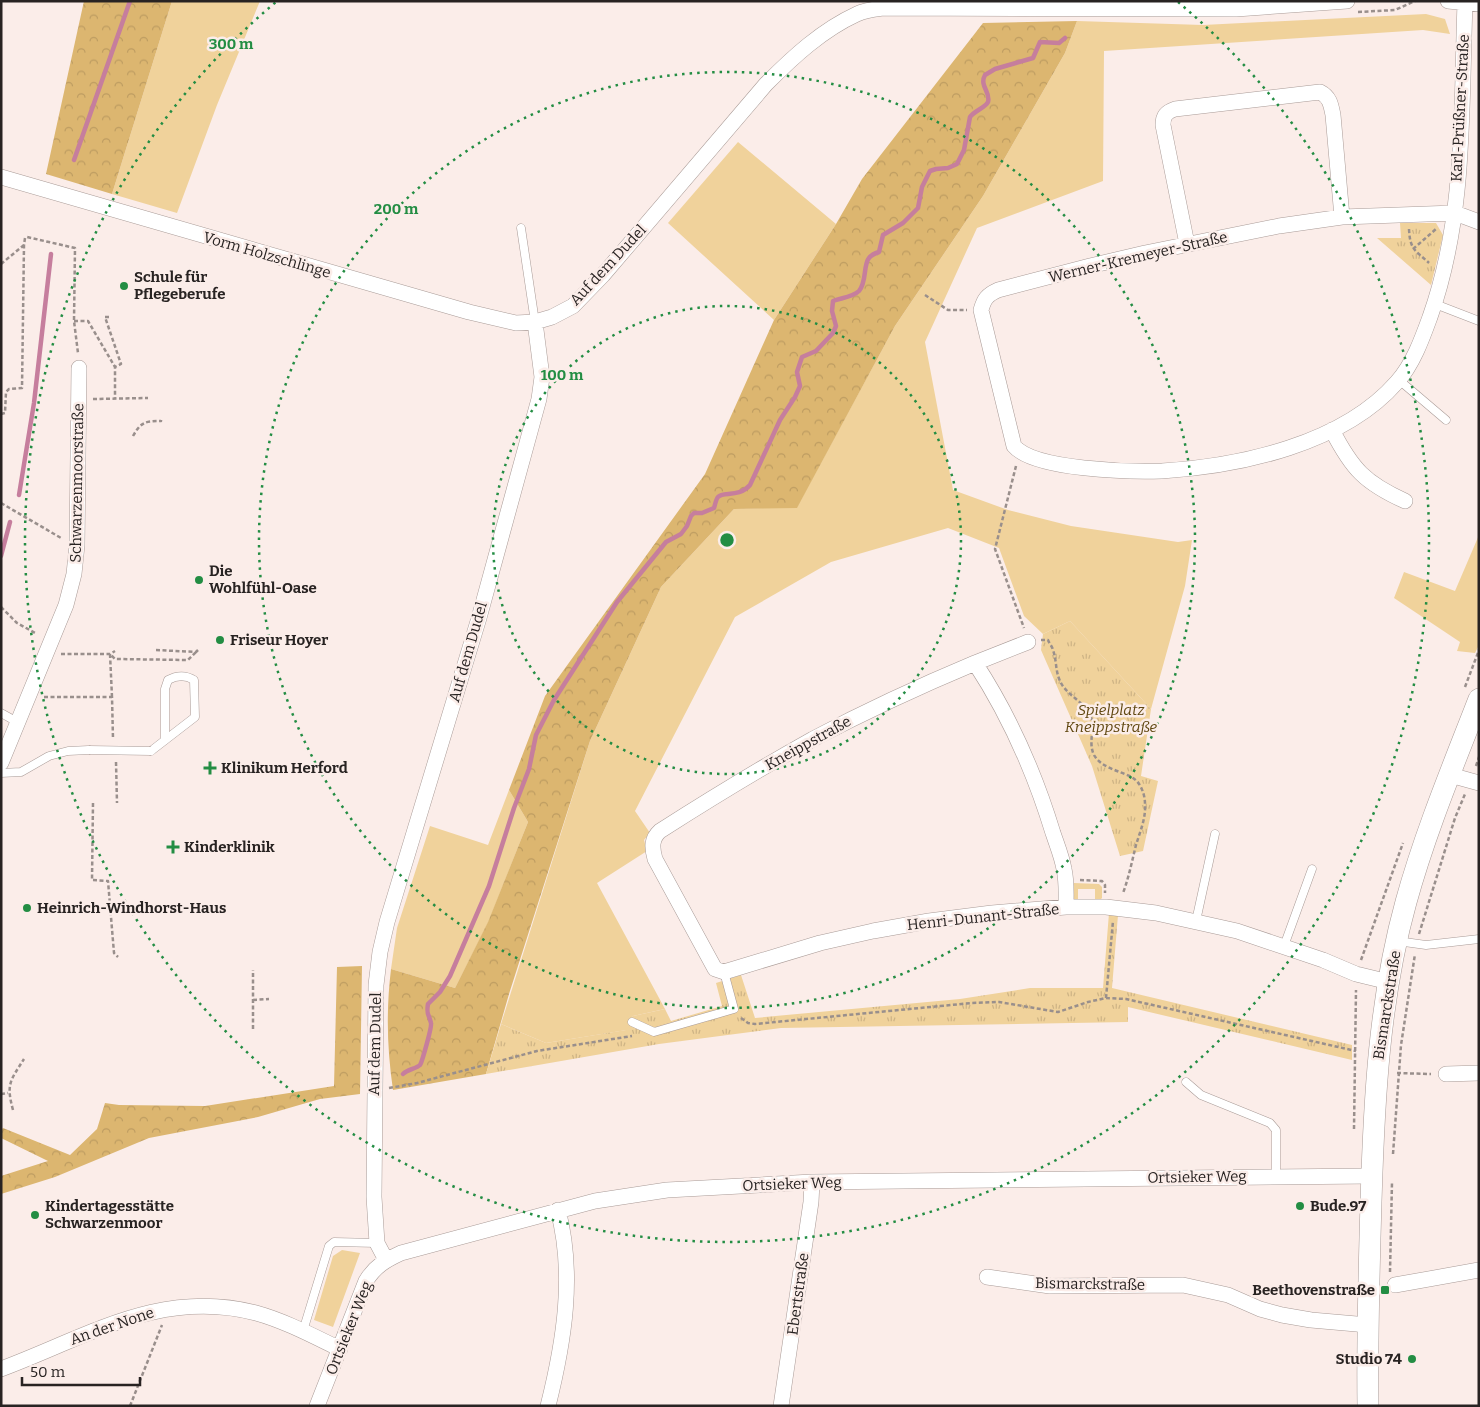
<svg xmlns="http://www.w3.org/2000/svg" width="1480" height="1407" viewBox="0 0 1480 1407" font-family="Bitter,serif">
<defs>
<pattern id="forest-crowns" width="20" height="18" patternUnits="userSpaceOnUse" patternTransform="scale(1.25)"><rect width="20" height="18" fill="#dcb670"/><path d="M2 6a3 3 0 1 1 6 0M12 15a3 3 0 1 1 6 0" fill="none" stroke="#bd9c61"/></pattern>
<pattern id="park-tufts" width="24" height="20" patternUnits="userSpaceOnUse" patternTransform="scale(1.25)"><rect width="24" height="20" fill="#f0d29b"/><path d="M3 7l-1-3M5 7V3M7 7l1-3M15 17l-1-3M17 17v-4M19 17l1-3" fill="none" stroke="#ceb485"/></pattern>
</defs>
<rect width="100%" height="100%" fill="#fbede9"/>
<!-- grass -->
<path fill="#f0d29b" d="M172,1H260L217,105L177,213L112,194Z
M1426,14L1445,19L1450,34L1423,30L1104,51L1103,181L977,228L925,342L953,490L1008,510L1071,526L1178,542L1192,540L1185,586L1151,709L1070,621L1043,634L1024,616L999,548L948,528L831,562L735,617L635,811L650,833L644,840L647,851L597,883L665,1009L633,1016L627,1030L546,1043L501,1024L590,741L661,587L734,509L797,507L895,326L983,196L1065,53L1077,21L1203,25Z
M738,142L836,224L774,320L668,223Z
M1479,535V645L1475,653L1457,651L1460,642L1394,598L1404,572L1455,591Z
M509,790L528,822L488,923L455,988L391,969L397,928L430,826L488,845Z
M1074,883L1099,884L1102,887V898L1099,901L1095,900V889H1078V900L1074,899L1072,896V886Z
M342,1250L360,1253L333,1327L314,1320L333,1256Z"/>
<!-- forest -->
<path fill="url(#forest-crowns)" d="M84,1H172L112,194L46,174Z
M1077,21L1065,53L983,196L895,326L797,508L734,509L661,587L590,741L509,994L486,1074L393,1090C387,1049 386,1011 391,969L455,988L488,922L528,822L509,790L545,696L705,474L774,320L836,224L862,179L983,23Z
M362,966L360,1094L320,1099L258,1117L149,1138L55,1177L1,1194V1176L48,1161L1,1138V1130L3,1128L70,1155L97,1129L105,1103L119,1105L205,1106L334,1086L337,967Z"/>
<!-- park -->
<path fill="url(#park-tufts)" d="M1400,223H1436L1443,235L1431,285L1377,238H1401Z
M1070,621L1151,709L1141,776L1158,781L1143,851L1120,856L1092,766L1041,650L1043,634Z
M1109,913L1118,915L1112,988L1352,1045V1060L1128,1007V1022L781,1028L659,1044L486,1074L501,1024L546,1043L626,1030L633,1016L665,1009L671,1021L722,1006L716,983L741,975L755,1018L960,999L1030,988H1103Z"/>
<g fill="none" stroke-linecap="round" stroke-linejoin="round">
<!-- stream -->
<path stroke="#c67e9d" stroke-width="4.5" d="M74,160L130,1
M19,495L34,403L51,254
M1,556L10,522
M403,1074C408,1069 416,1069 420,1065C422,1062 432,1027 431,1023C429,1014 426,1015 428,1004L440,992L450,976L489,886L514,808L529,769L536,735L554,700L617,602L666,542L681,534L687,526L691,516L694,513H702L714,508C715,505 716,499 718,497C723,491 739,498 750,485L780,420L795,397L800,386L797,372L802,357L816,351L833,333L836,326L832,311L833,301C841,298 853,297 859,291C867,282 863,265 869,258C871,255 876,253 879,252L883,235L903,223L918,208L922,187L930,171L936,169L948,168L957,164L964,150L970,117C974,111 985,108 988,102C991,92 979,86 985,75L995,69L1033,58L1040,42L1059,43L1065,38"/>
<defs>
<path id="service" d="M521,228L535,322
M1435,304L1479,321
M1399,380L1446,420
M1,713L19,723
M151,751L195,717L194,680C186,675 177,675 168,680L165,689V740
M1,773L21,772L49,756L68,751L89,750
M1196,921L1215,834
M1397,941L1426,945L1479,939
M1284,946L1312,869
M632,1022L654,1032L734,1009L724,972
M1186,1082L1201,1095L1270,1123L1276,1130V1176
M303,1331L329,1246L334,1242L377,1243"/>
<path id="minor" d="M1448,1L1479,4
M1465,3C1461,109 1466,216 1430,317C1422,339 1413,364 1397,382C1343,444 1241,466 1162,471C1131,472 1034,470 1014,446L981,310C984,299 987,295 998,290L1090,266L1145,253L1279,226L1342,217L1455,213L1479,222
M1,177L469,312L516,323L535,322L552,317L573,306L603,275L766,84C793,57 822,30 857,14C865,10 875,9 883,8L1236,9L1347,1
M1187,244L1163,125C1163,116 1166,112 1175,109L1320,92C1330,97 1331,105 1333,115L1342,217
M1332,430C1352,469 1365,483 1405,501
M975,663L1028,642
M1,763L66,605L74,574L77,545L79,368
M1450,775L1479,783
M1066,907C1066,894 1067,882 1064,869C1062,857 1057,845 1053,833C1035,774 1009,715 975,663C920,686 866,711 813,739C761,768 710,799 660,831C651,839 652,848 655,859L715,969L724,972L820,943L873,931L929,921L992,913L1066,907H1106L1156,913L1237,931L1323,960L1356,974L1389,982
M1446,1074L1479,1073
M386,1260L377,1243L374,1197L376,985L380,952L387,922L479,618L539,399L542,377L535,322
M987,1277L1050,1286L1183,1285L1228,1295L1260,1309L1282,1315L1311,1320L1368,1325
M1395,1285L1479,1270
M1,1369C87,1337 161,1288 256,1313C285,1321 313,1336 340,1349
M317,1406L366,1281C375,1266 386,1260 401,1253L595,1201L667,1190L812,1182L1371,1176
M548,1406C564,1342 575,1275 558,1210
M781,1406L811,1202L812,1182"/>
<path id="secondary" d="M1368,1406C1367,1338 1369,1270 1371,1202C1374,1101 1379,999 1406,902C1425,833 1453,766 1479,699"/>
</defs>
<!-- service casing -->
<use href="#service" stroke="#a99b97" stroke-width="9"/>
<!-- minor casing -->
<use href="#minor" stroke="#a99b97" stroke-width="16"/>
<!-- secondary casing -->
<use href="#secondary" stroke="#a99b97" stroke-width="22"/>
<!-- path -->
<path stroke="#998f8c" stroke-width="2.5" stroke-dasharray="4 2.5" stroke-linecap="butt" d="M1358,12L1395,10L1415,1
M1409,229C1410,250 1415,250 1429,263
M1413,249L1436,229
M1,264L24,245
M925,295L948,310H967
M109,317H105L121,364L115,367
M74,321H88L115,367V398
M93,399L148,398
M1,414L5,413L6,392L9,389L22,388L24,245L25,238L27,237L75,248L74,321L78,353
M133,436C141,422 145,421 161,421V420
M1016,466L995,549L1024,628
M1,503L61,538
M1,607L17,623L37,634
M1041,640H1048C1049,643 1052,646 1053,650C1057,661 1055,672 1061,683C1068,696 1086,703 1091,717C1095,729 1088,743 1094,755C1101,768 1121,771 1133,778C1141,783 1145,795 1145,804C1146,818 1140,832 1136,845C1132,861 1129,877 1123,893
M156,650L196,652L198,650
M61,654H110L115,651
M1465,687L1479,650
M44,697H112L113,739
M112,697L110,654L115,659L188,660L196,652
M116,762L117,803
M1476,766L1479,757
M93,803L92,880L108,881L114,953L118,957
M1080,880L1102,881L1105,885V893
M1419,934L1455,818L1465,794
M1361,960L1403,843
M1106,998L1113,921
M253,1000L269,999
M741,1018L748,1023L755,1024L972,1003L999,1002L1058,1012L1088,1002L1106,998L1126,999L1356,1051
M253,1029V970
M1397,1073L1431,1074
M389,1088L417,1083L537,1051L632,1036
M1,1094L8,1093
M13,1110C6,1084 10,1081 24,1059
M1354,1129L1356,990
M1393,1154L1401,1045L1415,954
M1390,1272L1392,1182
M130,1406L162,1325"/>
<!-- service -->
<use href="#service" stroke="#fff" stroke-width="8"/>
<!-- minor -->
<use href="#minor" stroke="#fff" stroke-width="15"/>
<!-- secondary -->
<use href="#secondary" stroke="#fff" stroke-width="21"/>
<defs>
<path id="service-bridge" d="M89,750L151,751"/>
</defs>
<!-- service-bridge casing -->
<use href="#service-bridge" stroke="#a99b97" stroke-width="9" stroke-linecap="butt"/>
<!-- service-bridge -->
<use href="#service-bridge" stroke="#fff" stroke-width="8"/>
</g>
<!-- distance rings -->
<g fill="none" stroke="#238d43" stroke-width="2.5" stroke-dasharray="2.5 5">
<circle cx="727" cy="540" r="234"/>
<circle cx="727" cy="540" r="468"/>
<path d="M1178 2A702 702 0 1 1 276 2"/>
</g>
<!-- markers -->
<g fill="#238d43" stroke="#fbede9" stroke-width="2">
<circle cx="124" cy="286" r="5"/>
<circle cx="199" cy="580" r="5"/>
<circle cx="220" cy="640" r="5"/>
<path d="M207.5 760.5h5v5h5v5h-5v5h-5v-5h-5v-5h5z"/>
<path d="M170.5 839.5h5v5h5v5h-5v5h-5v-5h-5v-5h5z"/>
<circle cx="27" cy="908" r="5"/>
<circle cx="1300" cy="1206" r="5"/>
<circle cx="35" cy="1215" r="5"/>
<rect x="1380" y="1285" width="10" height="10" rx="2.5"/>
<circle cx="1412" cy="1359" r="5"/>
</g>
<g text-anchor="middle" stroke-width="5" stroke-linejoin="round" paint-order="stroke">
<!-- street labels -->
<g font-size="15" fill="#282322" stroke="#fbede9">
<text transform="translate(1460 108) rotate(-87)" y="5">Karl-Prüßner-Straße</text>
<text transform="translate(267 255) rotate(16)" y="5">Vorm Holzschlinge</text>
<text transform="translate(1138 257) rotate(-13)" y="5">Werner-Kremeyer-Straße</text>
<text transform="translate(608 265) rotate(-47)" y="5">Auf dem Dudel</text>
<text transform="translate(77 483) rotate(-89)" y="5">Schwarzenmoorstraße</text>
<text transform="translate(468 652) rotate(-74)" y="5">Auf dem Dudel</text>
<text transform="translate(808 743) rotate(-29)" y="5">Kneippstraße</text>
<text transform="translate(983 917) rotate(-6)" y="5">Henri-Dunant-Straße</text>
<text transform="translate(1387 1005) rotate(-81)" y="5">Bismarckstraße</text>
<text transform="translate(375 1044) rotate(-89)" y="5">Auf dem Dudel</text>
<text transform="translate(1197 1177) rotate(-1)" y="5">Ortsieker Weg</text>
<text transform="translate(792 1184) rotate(-2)" y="5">Ortsieker Weg</text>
<text transform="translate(1090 1284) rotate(1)" y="5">Bismarckstraße</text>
<text transform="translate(798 1294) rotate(-82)" y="5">Ebertstraße</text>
<text transform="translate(112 1326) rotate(-19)" y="5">An der None</text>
<text transform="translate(349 1328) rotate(-68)" y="5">Ortsieker Weg</text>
</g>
<!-- poi labels -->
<g font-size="15" font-weight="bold" fill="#282322" stroke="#fbede9" text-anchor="start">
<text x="134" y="282">Schule für<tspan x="134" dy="17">Pflegeberufe</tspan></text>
<text x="209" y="576">Die<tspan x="209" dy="17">Wohlfühl-Oase</tspan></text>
<text x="230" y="645">Friseur Hoyer</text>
<text x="221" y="773">Klinikum Herford</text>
<text x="184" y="852">Kinderklinik</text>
<text x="37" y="913">Heinrich-Windhorst-Haus</text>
<text x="45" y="1211">Kindertagesstätte<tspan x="45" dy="17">Schwarzenmoor</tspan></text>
<text x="1310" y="1211">Bude.97</text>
<text x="1375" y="1295" text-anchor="end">Beethovenstraße</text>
<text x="1402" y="1364" text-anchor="end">Studio 74</text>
</g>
<!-- park labels -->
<g font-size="15" font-style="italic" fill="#604710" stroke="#fbede9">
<text x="1111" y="715">Spielplatz<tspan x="1111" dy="17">Kneippstraße</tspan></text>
</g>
</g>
<circle cx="727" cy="540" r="8" fill="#238d43" stroke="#fbede9" stroke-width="2.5"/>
<g font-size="15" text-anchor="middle" font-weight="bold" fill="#238d43" stroke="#fbede9" stroke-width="5" stroke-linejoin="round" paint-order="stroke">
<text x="231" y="49">300 m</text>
<text x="396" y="214">200 m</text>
<text x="562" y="380">100 m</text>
</g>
<!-- border -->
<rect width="1480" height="1407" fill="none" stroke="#282322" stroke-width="5"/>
<!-- scale -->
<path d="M22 1377v8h118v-8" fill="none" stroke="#282322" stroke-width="2.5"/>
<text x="30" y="1377" font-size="15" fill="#282322" stroke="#fbede9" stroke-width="4" paint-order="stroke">50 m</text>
</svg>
